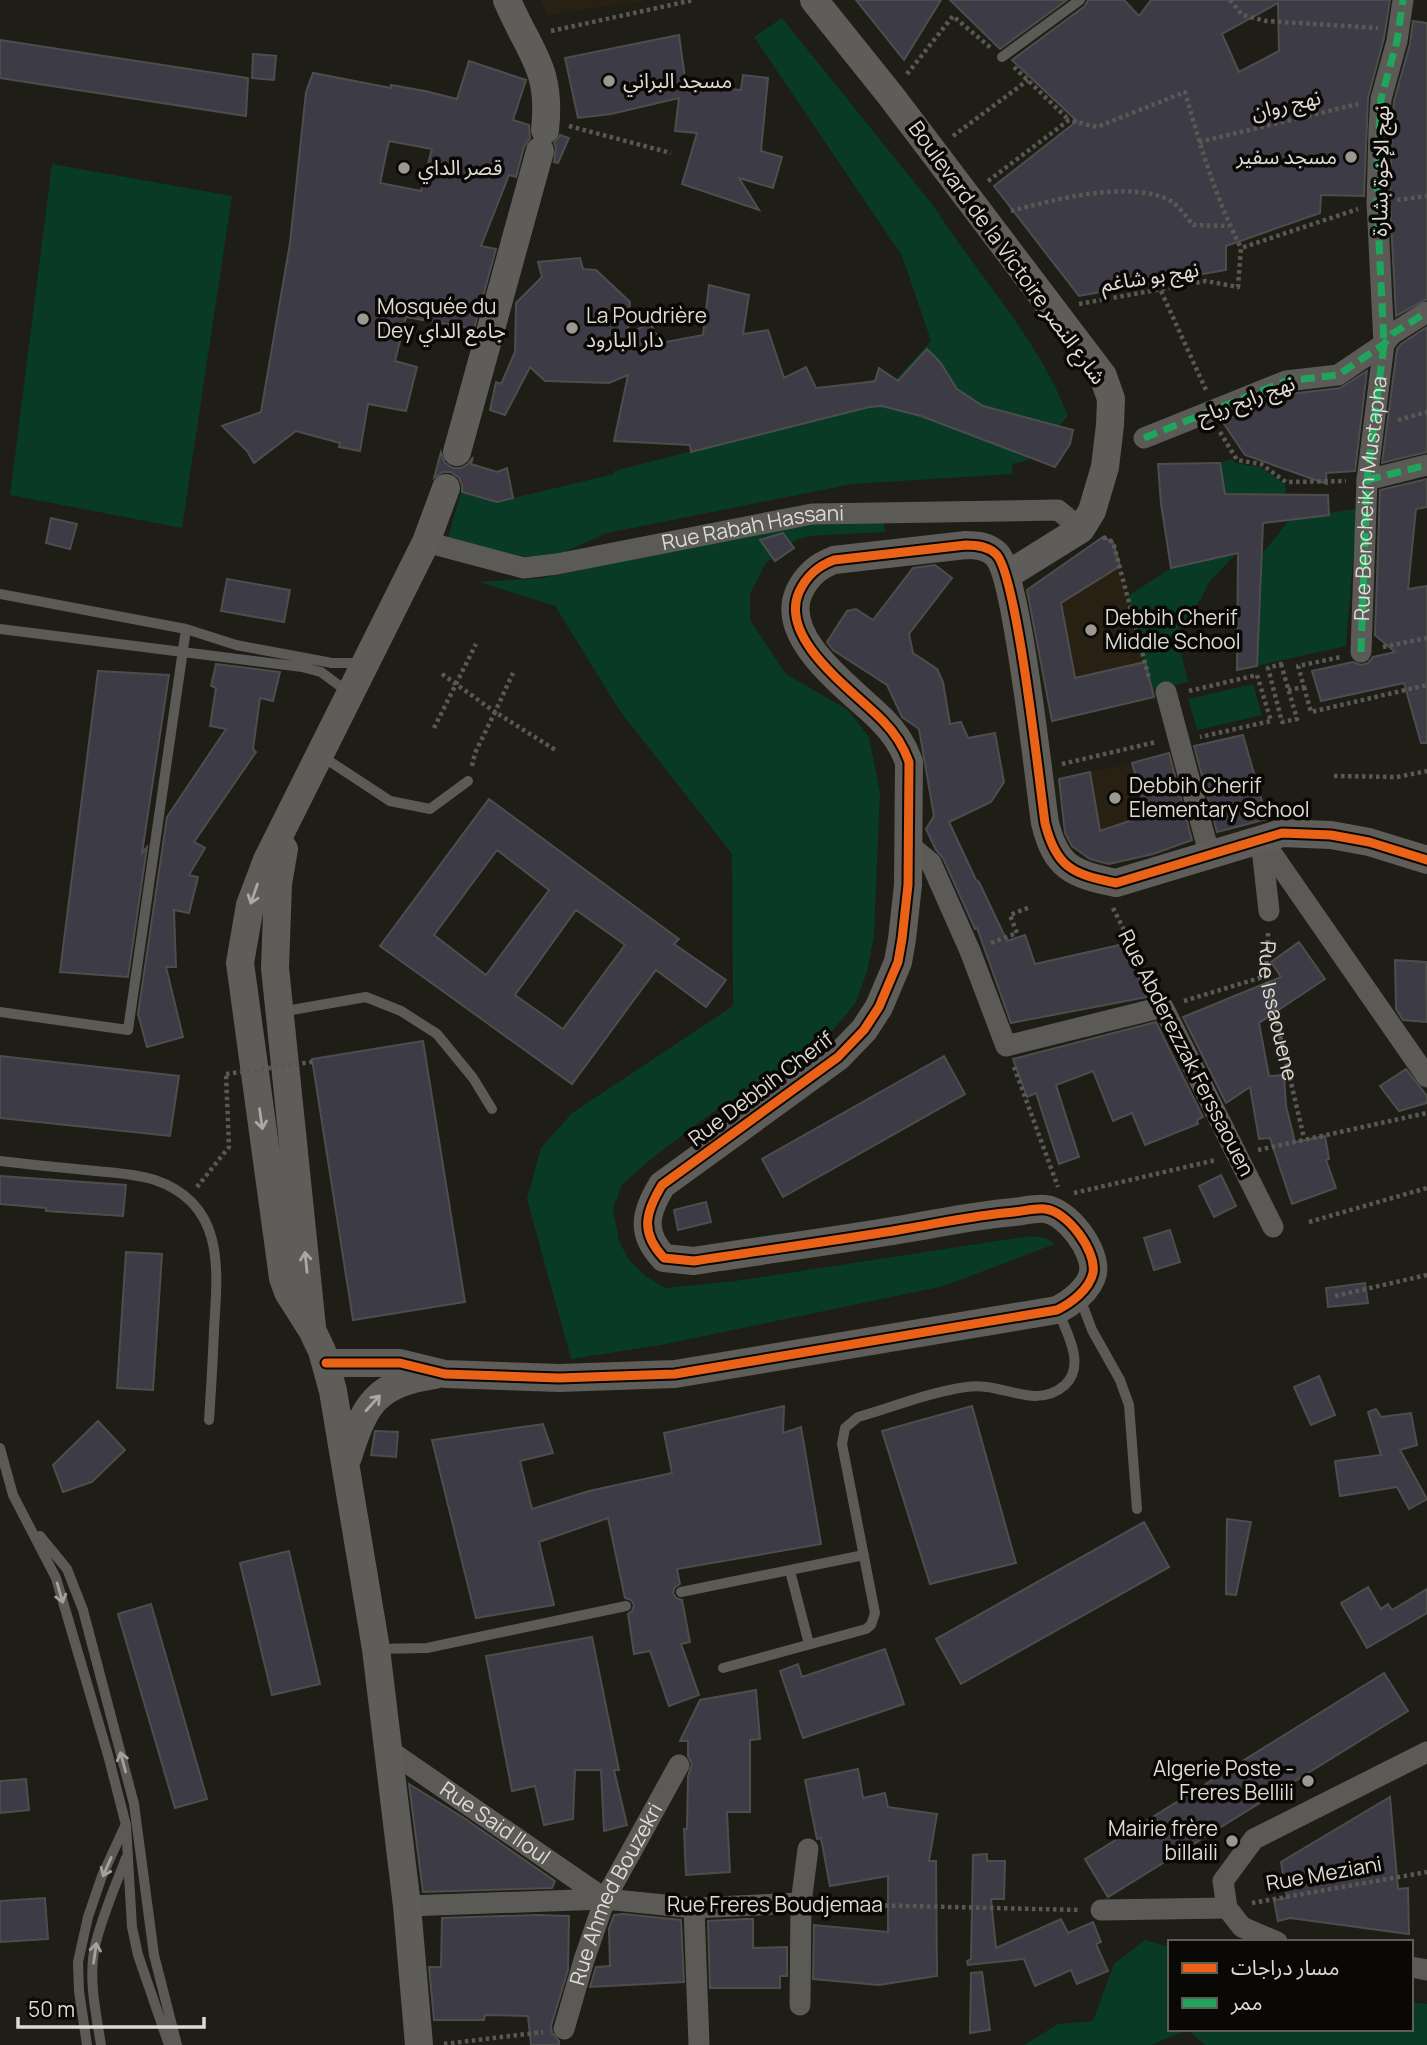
<svg xmlns="http://www.w3.org/2000/svg" width="1427" height="2045" viewBox="0 0 1427 2045" font-family="Manrope,'Noto Sans Arabic',sans-serif">
<rect width="100%" height="100%" fill="#1e1d16"/>
<!-- built -->
<path fill="#282113" d="M540,0H649L548,15Z
M1103,537L1113,542L1154,697L1052,721L1026,591Z
M1173,751L1195,838L1153,854L1101,866L1066,842L1059,779L1132,763Z"/>
<!-- green -->
<path fill="#083a26" d="M782,18L935,208C979,277 1038,338 1068,416L1028,460L1012,464V474L852,484L607,533L553,557H529L489,550L448,537L461,493L497,502L614,474V471L787,427L887,389L931,341L902,256L754,37Z
M52,164L232,196L182,528L10,495Z
M1231,459L1236,463L1260,467L1286,485L1285,495L1225,494L1220,463Z
M1357,509L1346,646L1257,666L1262,554L1291,518Z
M812,522H884L885,532L810,536L796,540L766,563L750,594V620L786,674L848,710L869,737L880,793L874,935L867,972L855,1004L826,1038L786,1068L713,1112L651,1159L622,1185L613,1208L619,1241L629,1260L647,1277L665,1288L735,1281L1030,1236L1046,1238L1055,1244L944,1286L661,1345L571,1359L527,1199L541,1148L572,1113L733,1006L732,854L620,711L555,606L479,582L543,578L742,534Z
M1237,553L1210,581L1201,599L1182,624L1178,638L1188,682L1152,690L1128,596L1171,568Z
M1253,684L1262,715L1197,730L1188,699Z
M1145,1940L1170,1947V2029H1411V2002L1427,2004V2045H1205L1188,2030L1151,2045H1024L1058,2024L1093,2021L1114,1964Z"/>
<!-- building -->
<path fill="#3d3b45" stroke="#4e4d4d" stroke-width="2" fill-rule="evenodd" d="M856,0H941L904,60Z
M950,0H1067L1000,49Z
M1088,0H1124L1139,16L1151,0H1390L1384,38L1368,98L1364,196L1321,195L1320,213L1226,246V270L1079,296L994,186L1077,121L1012,60L1085,6ZM1278,3L1279,51L1239,72L1222,34Z
M1413,21L1427,23V299L1396,316L1390,202L1392,130L1394,101L1410,44Z
M679,35L686,85L741,90L743,75L768,78L761,151L782,157L773,188L739,178L759,210L682,184L697,133L675,131L679,98L611,114L578,118L565,58Z
M0,40L248,78L246,116L0,78Z
M253,54L276,56L274,80L252,78Z
M469,61L526,80L513,120L529,125L530,138L524,147L516,177L509,175L481,246L496,249L474,329L406,317L395,361L417,367L406,411L368,404L360,451L339,447L340,443L296,431L254,463L247,451L222,426L261,412L290,243L306,92L313,73L391,88V85L425,91L457,99ZM389,141L432,149L421,191L380,183Z
M560,135L569,138L558,163L554,162L556,147L554,143Z
M580,258L583,269L596,270L630,302L628,334L650,323L661,343L703,335L709,285L749,295L743,334L768,330L784,378L806,367L816,388L861,383L875,381L879,368L898,381L927,349L940,362L957,389L983,406L1073,430L1070,444L1055,467L921,416L882,406L869,407L691,452L690,445L614,441L628,375L609,383L545,381L530,367L505,415L490,410L496,382L501,384L515,352L516,303L542,277L538,262Z
M1427,327V452L1382,463L1397,349L1401,344Z
M1367,371L1355,471L1326,473L1327,484L1245,455L1222,421L1289,394L1340,388Z
M441,452L445,463L453,468H461L468,464L473,457L471,464L497,472L507,468L513,498L497,502L462,492V485L459,478L451,472H443L434,478Z
M1220,463L1225,494L1328,495L1329,515L1263,523L1257,666L1237,670L1238,553L1171,568L1161,504L1158,464Z
M1427,479V507L1416,509L1408,589L1427,586V743H1421L1404,683L1321,701L1312,671L1353,662L1361,665L1368,663L1373,657L1395,652L1375,635L1380,490Z
M51,518L77,524L70,549L46,543Z
M783,533L794,548L775,561L760,540Z
M1103,537L1113,542L1120,566L1061,603L1075,678L1145,662L1154,697L1052,721L1027,590Z
M935,565L952,578L909,634L913,653L937,669L943,682L950,724L961,722L968,738L995,733L1004,782L991,802L949,822L976,880L979,882L1007,941L1025,935L1035,964L1124,944L1147,997L1011,1023L977,928L975,929L943,858L936,850L926,829L934,816L919,729L902,717L887,685L833,650L827,642L847,611L856,609L873,620L913,568Z
M227,579L290,590L284,622L221,611Z
M216,664L280,672L273,701L260,698L253,749L256,752L194,842L205,848L189,875L198,877L189,913L174,910L176,967H166L183,1037L147,1047L138,1014L167,817L226,729L210,726L216,688L211,686Z
M98,671L169,675L142,853L147,847L128,977L60,972Z
M1243,735L1267,819L1217,832L1194,746Z
M1169,753L1192,840L1153,854L1109,864L1090,859L1072,846L1065,833L1059,779L1090,772L1100,831L1147,815L1132,763Z
M489,799L679,939L674,944L726,980L706,1007L656,970L572,1084L380,946ZM497,850L549,890L486,975L434,935ZM576,910L625,945L563,1029L515,995Z
M1299,942L1325,979L1259,1023L1269,1076L1284,1075L1286,1106L1295,1142L1325,1136L1329,1159L1326,1160L1336,1188L1292,1204L1270,1138L1259,1139L1250,1087L1226,1103L1183,1017L1281,977L1271,962Z
M1395,960L1426,962L1427,1022L1403,1020L1396,1009Z
M1156,1022L1203,1117L1197,1120L1198,1124L1145,1145L1132,1113L1113,1121L1093,1071L1056,1085L1079,1157L1059,1164L1036,1093L1027,1097L1013,1059Z
M423,1041L465,1302L353,1320L312,1059Z
M0,1056L179,1076L170,1136L0,1118Z
M944,1056L965,1094L783,1197L762,1159Z
M1406,1069L1427,1096V1103L1399,1111L1380,1086Z
M1221,1175L1236,1206L1214,1217L1199,1186Z
M0,1176L126,1185L123,1216L46,1211V1208L0,1204Z
M706,1202L711,1222L678,1230L674,1210Z
M1170,1230L1180,1262L1154,1270L1144,1238Z
M126,1252L162,1254L153,1390L117,1388Z
M1365,1283L1368,1303L1328,1307L1326,1288Z
M1319,1376L1335,1415L1311,1425L1294,1387Z
M784,1406L783,1433L801,1427L821,1544L677,1569L680,1584L675,1587L673,1593L676,1598L682,1600L690,1642L681,1644L699,1695L669,1706L650,1651L634,1654L628,1614L632,1611L634,1605L631,1600L625,1598L608,1518L539,1542L554,1605L476,1618L432,1440L543,1424L553,1453L520,1461L532,1509L589,1491L672,1473L664,1433Z
M972,1406L1016,1563L930,1584L882,1431Z
M1376,1409L1381,1417L1411,1413L1417,1445L1400,1450L1427,1499L1409,1509L1397,1487L1340,1496L1335,1461L1381,1455L1368,1412Z
M98,1421L125,1450L92,1482L63,1492L53,1465Z
M375,1431L398,1432L396,1457L371,1455Z
M1227,1519L1251,1522L1236,1595L1226,1594Z
M1144,1522L1169,1567L961,1684L936,1639Z
M289,1551L320,1684L272,1695L240,1563Z
M1368,1587L1381,1609L1388,1604L1392,1610L1427,1589V1613L1367,1648L1341,1603Z
M151,1604L207,1799L175,1808L118,1614Z
M592,1637L619,1770H614L627,1825L604,1831L601,1770H575L573,1819L544,1825L535,1786L512,1791L486,1656Z
M885,1649L904,1704L803,1738L780,1671L798,1664L802,1677Z
M1384,1673L1408,1711L1108,1897L1085,1859Z
M756,1690L760,1739L750,1740V1812H727L730,1872L686,1875L684,1829H687L688,1776L692,1764L688,1756V1741H680L700,1700Z
M858,1769L863,1798L885,1793L888,1807L937,1814L929,1861H936L937,1976L879,1985L813,1979L814,1925L888,1932V1876L830,1886L821,1838L817,1839L805,1780Z
M26,1779L29,1810L0,1813V1781Z
M409,1784L464,1818L555,1881L552,1888L423,1892Z
M1390,1797L1398,1889L1408,1888L1409,1934L1290,1918L1278,1921L1274,1900L1287,1898L1281,1862Z
M987,1854V1861H1005L1004,1899H991L996,1948L1061,1919L1068,1933L1093,1922L1101,1942L1096,1944L1108,1971L1077,1984L1071,1970L1035,1986L1024,1959L968,1965L967,1961L971,1959L973,1855Z
M45,1898L48,1939L0,1942V1901Z
M623,1914L681,1920L684,1982L590,1987L596,1967L610,1966L609,1929L614,1915Z
M537,1915L569,1916L568,1970L551,2026L552,2033L559,2041V2045H531L528,2016L485,2015L484,2020H434L429,1967H441L442,1918Z
M745,1919H753V1948L787,1947V1976H780V1988H710L708,1921Z
M982,1972L990,2030L970,2033L971,1973Z"/>
<g fill="none" stroke-linecap="round" stroke-linejoin="round">
<!-- path -->
<g stroke="#5a5855" stroke-width="4.5" stroke-dasharray="3.5 3.5" stroke-linecap="butt">
<path d="M1230,0L1242,15L1266,21L1378,28"/>
<path d="M551,31L694,0"/>
<path d="M1014,67L1069,120"/>
<path d="M907,74L953,16L991,48"/>
<path d="M569,126L671,153"/>
<path d="M953,136L1028,80"/>
<path d="M1199,142L1358,104"/>
<path d="M988,181L1069,120L1097,127L1185,92C1200,145 1216,199 1241,248"/>
<path d="M1397,200L1427,196"/>
<path d="M1011,211C1053,200 1130,179 1171,201C1179,206 1187,218 1193,225L1229,226"/>
<path d="M1161,291L1206,390"/>
<path d="M1079,304L1206,281L1238,287L1241,248L1358,209"/>
<path d="M1398,420L1427,412"/>
<path d="M1220,432L1237,460L1261,464L1286,482L1346,481"/>
<path d="M1103,537L1113,542L1149,678"/>
<path d="M1383,647L1427,638"/>
<path d="M1281,664L1297,719L1282,722L1268,668Z"/>
<path d="M442,674L495,712L513,673"/>
<path d="M1304,687L1311,712L1427,685"/>
<path d="M1288,690L1304,687L1298,666L1341,657"/>
<path d="M1189,691L1257,675L1271,721L1200,737"/>
<path d="M434,728L476,644"/>
<path d="M1062,764L1156,742"/>
<path d="M472,766L475,753L495,712L557,751"/>
<path d="M1334,776L1397,777L1427,771"/>
<path d="M1113,908L1153,988"/>
<path id="s1" d="M1268,933L1266,976L1304,1138"/>
<path d="M991,943L1017,933L1010,915L1030,907"/>
<path d="M1184,1001L1266,976"/>
<path d="M1014,1067L1058,1187"/>
<path d="M1258,1150L1427,1113"/>
<path d="M197,1187L229,1147L226,1074"/>
<path d="M1074,1193L1216,1160"/>
<path d="M1309,1222L1427,1188"/>
<path d="M1335,1296L1427,1275"/>
<path d="M1252,1903L1427,1872"/>
<path d="M822,1904L1080,1910"/>
<path d="M444,2044L543,2032"/>
</g>
<!-- lane -->
<path stroke="#5b5a57" stroke-width="10" d="M1002,57L1080,0
M0,594L186,629L236,645L332,663H363
M0,629L302,667L321,672L348,692
M320,755L390,801L430,809L468,781
M0,1012L128,1030L186,629
M280,1012L366,997L401,1011L437,1034L473,1078L492,1109
M0,1161C32,1165 64,1168 96,1171C115,1173 136,1174 155,1180C225,1204 218,1268 214,1329C213,1360 211,1390 209,1420
M1080,1298L1092,1330L1120,1380L1129,1405L1137,1509
M0,1448L13,1495L56,1578L108,1755L126,1825L132,1927L138,1955L169,2045
M40,1536L67,1569L83,1610L134,1804L154,1955L177,2045
M790,1571L809,1644
M681,1592L864,1555
M376,1649L427,1648L626,1606
M723,1668L866,1629L871,1625L875,1613L842,1444L845,1428L858,1417C893,1407 930,1392 966,1387C990,1383 1012,1395 1035,1396C1047,1396 1056,1393 1065,1385C1086,1365 1067,1333 1058,1311
M87,2045L79,1991L78,1962L88,1917L102,1876L125,1826
M101,2045C96,2013 88,1979 95,1946C102,1916 115,1887 126,1858"/>
<!-- street -->
<g stroke="#5b5a57" stroke-width="21">
<path d="M1144,438L1286,381L1338,375L1384,344L1392,334L1427,312"/>
<path d="M1367,480L1427,465"/>
<path id="s2" d="M426,542L524,568L557,564L812,514L1058,510L1081,529"/>
<path id="s3" d="M1361,652L1367,480L1384,344L1377,202L1379,129L1381,99L1397,41L1403,0"/>
<path d="M1166,692L1209,853"/>
<path d="M1261,838L1427,1077"/>
<path d="M1261,840L1269,911"/>
<path d="M909,845L931,863L970,951L1006,1046L1163,1007L1273,1227"/>
<path id="s4" d="M387,1749L605,1899"/>
<path d="M407,1906L605,1899L694,1908L801,1903"/>
<path d="M694,1908L699,2045"/>
<path d="M1101,1910L1227,1908"/>
<path d="M1277,1942L1242,1927L1227,1908L1223,1881L1254,1839L1427,1752"/>
<path d="M1411,1967L1427,1970"/>
<path d="M800,2005L801,1903L808,1849"/>
<path id="s5" d="M564,2029L584,1960L605,1899L679,1765"/>
</g>
<!-- secondary -->
<path stroke="#5e5d59" stroke-width="28" d="M507,0C529,53 552,67 545,130
M814,0L891,96L1103,376L1111,399L1110,425L1105,467L1092,511L1081,529L1007,575
M457,452L540,151
M284,849L278,884L275,968L312,1327
M326,1363H400L445,1374L559,1378L675,1374L1057,1310C1071,1303 1089,1290 1093,1273C1097,1251 1067,1211 1045,1209C1035,1208 1024,1211 1014,1212C977,1215 940,1223 904,1229C834,1241 764,1250 694,1261L664,1258C640,1233 645,1213 662,1185L838,1057L864,1030L879,1007L898,962L902,939L908,885L909,762C904,748 894,732 883,721C854,691 778,640 799,592C807,575 818,566 834,560L966,545C977,545 988,546 996,554C1017,574 1039,781 1045,823C1056,868 1073,874 1116,883L1282,833L1331,835L1369,842L1427,860
M348,1457C365,1403 376,1384 435,1375
M419,2045L407,1906L376,1649L333,1391L322,1351L312,1330L288,1292L283,1278L240,963L250,905L267,860L426,542L446,488"/>
<!-- path-bridge -->
<path stroke="#5a5855" stroke-width="4.5" stroke-dasharray="3.5 3.5" stroke-linecap="butt" d="M226,1074L312,1062"/>
<!-- quiet -->
<path stroke="#20a55d" stroke-width="7" stroke-dasharray="14 7" stroke-linecap="butt" d="M1144,438L1286,381L1338,375L1384,344L1392,334L1427,312
M1367,480L1427,465
M1361,652L1367,480L1384,344L1377,202L1379,129L1381,99L1397,41L1403,0"/>
<defs>
<path id="cycleway" d="M326,1363H400L445,1374L559,1378L675,1374L1057,1310C1071,1303 1089,1290 1093,1273C1097,1251 1067,1211 1045,1209C1035,1208 1024,1211 1014,1212C977,1215 940,1223 904,1229C834,1241 764,1250 694,1261L664,1258C640,1233 645,1213 662,1185L838,1057L864,1030L879,1007L898,962L902,939L908,885L909,762C904,748 894,732 883,721C854,691 778,640 799,592C807,575 818,566 834,560L966,545C977,545 988,546 996,554C1017,574 1039,781 1045,823C1056,868 1073,874 1116,883L1282,833L1331,835L1369,842L1427,860"/>
</defs>
<!-- cycleway casing -->
<use href="#cycleway" stroke="#0a0805" stroke-width="13"/>
<!-- cycleway -->
<use href="#cycleway" stroke="#ea6118" stroke-width="9"/>
</g>
<!-- one-way arrows -->
<defs><path id="oneway-shaft" d="M-6 0H5M1.5-3L5.5 0L1.5 3" fill="none" stroke-width="1.6" stroke-linecap="round" stroke-linejoin="round" transform="scale(1.75)"/></defs>
<g stroke="#aba9a3">
<use href="#oneway-shaft" transform="translate(254 894) rotate(109)"/>
<use href="#oneway-shaft" transform="translate(261 1119) rotate(82)"/>
<use href="#oneway-shaft" transform="translate(306 1262) rotate(-96)"/>
<use href="#oneway-shaft" transform="translate(373 1403) rotate(-48)"/>
</g>
<g stroke="#a4a19c">
<use href="#oneway-shaft" transform="translate(60 1593) rotate(74)"/>
<use href="#oneway-shaft" transform="translate(123 1762) rotate(-105)"/>
<use href="#oneway-shaft" transform="translate(107 1867) rotate(114)"/>
<use href="#oneway-shaft" transform="translate(95 1953) rotate(-82)"/>
</g>
<!-- markers -->
<g fill="#9b9892" stroke="#0a0805" stroke-width="2.5">
<circle cx="609" cy="81" r="7"/>
<circle cx="1351" cy="157" r="7"/>
<circle cx="404" cy="168" r="7"/>
<circle cx="363" cy="319" r="7"/>
<circle cx="572" cy="328" r="7"/>
<circle cx="1091" cy="630" r="7"/>
<circle cx="1115" cy="798" r="7"/>
<circle cx="1308" cy="1781" r="7"/>
<circle cx="1232" cy="1841" r="7"/>
</g>
<g text-anchor="middle" stroke-width="7" stroke-linejoin="round" paint-order="stroke">
<!-- poi labels -->
<g font-size="21" fill="#dfdbd4" stroke="#0a0805" text-anchor="start">
<text x="623" y="88">مسجد البراني</text>
<text x="1337" y="164" text-anchor="end">مسجد سفير</text>
<text x="418" y="175">قصر الداي</text>
<text x="377" y="314">Mosquée du<tspan x="377" dy="24">Dey جامع الداي</tspan></text>
<text x="586" y="323">La Poudrière<tspan x="586" dy="24">دار البارود</tspan></text>
<text x="1105" y="625">Debbih Cherif<tspan x="1105" dy="24">Middle School</tspan></text>
<text x="1129" y="793">Debbih Cherif<tspan x="1129" dy="24">Elementary School</tspan></text>
<text x="1294" y="1776" text-anchor="end">Algerie Poste -<tspan x="1294" dy="24">Freres Bellili</tspan></text>
<text x="1218" y="1836" text-anchor="end">Mairie frère<tspan x="1218" dy="24">billaili</tspan></text>
</g>
<!-- street labels -->
<g font-size="21" fill="#dfdbd4" stroke="#0a0805">
<text transform="translate(1286 105) rotate(-13)" y="7">نهج روان</text>
<text transform="translate(1381 171) rotate(-89)" y="7">نهج الإخوة بشارة</text>
<text transform="translate(1007 253) rotate(54)" y="7">Boulevard de la Victoire شارع النصر</text>
<text transform="translate(1150 277) rotate(-9)" y="7">نهج بو شاغم</text>
<text transform="translate(1246 400) rotate(-20)" y="7">نهج رابح رياح</text>
<text dy="7" stroke="none"><textPath href="#s3" startOffset="154">Rue Bencheikh Mustapha</textPath></text>
<text dy="7" stroke="none"><textPath href="#s2" startOffset="334">Rue Rabah Hassani</textPath></text>
<text dy="7" stroke="none"><textPath href="#s1" startOffset="79">Rue Issaouene</textPath></text>
<text transform="translate(1186 1053) rotate(63)" y="7">Rue Abderezzak Ferssaouen</text>
<text transform="translate(761 1089) rotate(-37)" y="7">Rue Debbih Cherif</text>
<text dy="7" stroke="none"><textPath href="#s4" startOffset="131">Rue Said Iloul</textPath></text>
<text transform="translate(1324 1874) rotate(-10)" y="7">Rue Meziani</text>
<text dy="7" stroke="none"><textPath href="#s5" startOffset="145">Rue Ahmed Bouzekri</textPath></text>
<text x="775" y="1912">Rue Freres Boudjemaa</text>
</g>
</g>
<!-- legend -->
<rect x="1168" y="1940" width="245" height="91" fill="#0a0805" stroke="#5f5c58" stroke-width="2"/>
<rect x="1182" y="1963" width="35" height="10" fill="#ea6118" stroke="#5f5c58" stroke-width="2"/>
<text x="1231" y="1975" font-size="21" fill="#dfdbd4">مسار دراجات</text>
<rect x="1182" y="1998" width="35" height="10" fill="#20a55d" stroke="#5f5c58" stroke-width="2"/>
<text x="1231" y="2010" font-size="21" fill="#dfdbd4">ممر</text>
<!-- scale -->
<path d="M18 2017v10h186v-10" fill="none" stroke="#dfdbd4" stroke-width="3.5"/>
<text x="28" y="2017" font-size="21" fill="#dfdbd4" stroke="#0a0805" stroke-width="5" paint-order="stroke">50 m</text>
</svg>
